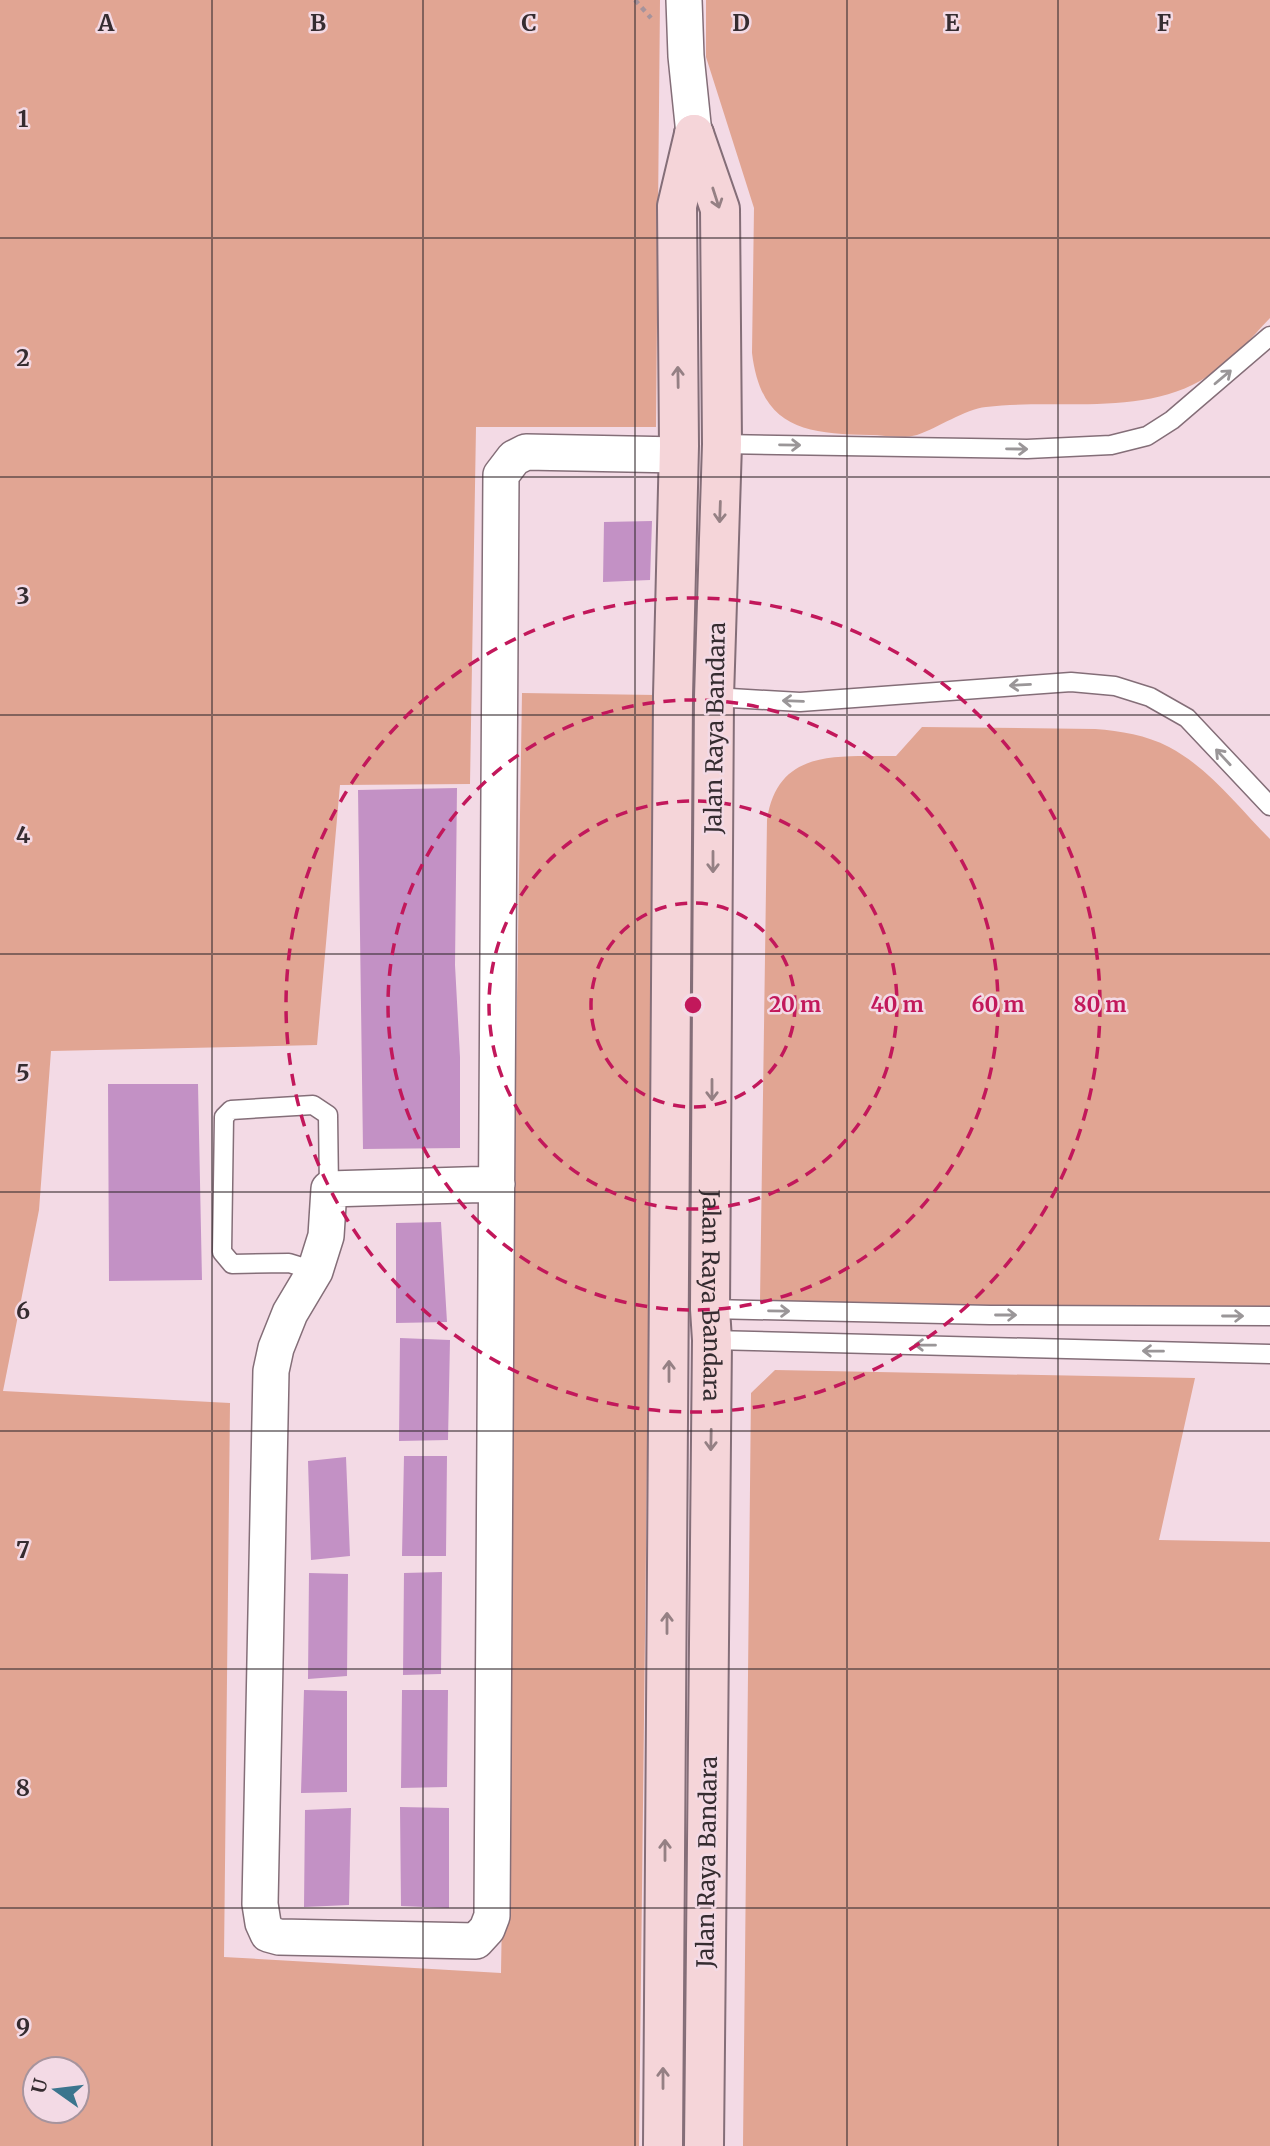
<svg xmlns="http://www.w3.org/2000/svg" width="1270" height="2146" viewBox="0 0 1270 2146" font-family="Merriweather,serif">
<rect width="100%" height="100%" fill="#f3dae5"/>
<!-- green -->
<path fill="#e1a593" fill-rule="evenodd" d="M0,0H660L656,427H476L470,784L340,785L317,1045L51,1051L39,1210L3,1391L230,1403L224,1957L501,1973L522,693L656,695L639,2146H0ZM35,2069H77V2111H35Z
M706,0H1270V318C1251,338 1232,361 1208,376C1145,418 1057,398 986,407C965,409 938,428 917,435C903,439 884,435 870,435C805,434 761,428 752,353L754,208L706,57Z
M922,727L1095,729C1121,731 1146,735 1169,747C1209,768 1239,808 1270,839V1318L760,1302L767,820C778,747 839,757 896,756Z
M775,1370L1195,1378L1159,1540L1270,1542V2146H743L751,1393Z"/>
<!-- building -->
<path fill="#c391c5" d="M652,521L650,580L603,582L604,522Z
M457,788L455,965L460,1057V1148L363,1149L358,790Z
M108,1084H198L202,1280L109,1281Z
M441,1222L447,1322L396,1323V1223Z
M400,1338L450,1340L448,1440L399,1441Z
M404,1456H447L446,1556H402Z
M346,1457L350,1556L311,1560L308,1461Z
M442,1572L441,1674L403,1675L404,1573Z
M309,1573L348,1574L347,1676L308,1679Z
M304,1690L347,1691V1792L301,1793Z
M402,1690H448L447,1787L401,1788Z
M400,1807L449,1808V1908L401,1906Z
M351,1808L349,1905L304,1907L305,1810Z"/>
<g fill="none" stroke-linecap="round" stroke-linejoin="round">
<defs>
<path id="lane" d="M722,444L1027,449L1111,445L1147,436L1172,420L1270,336
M714,697L800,702L1071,682L1115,686L1150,697L1187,718L1270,806
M315,1271L289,1263L232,1264L222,1252L224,1117L231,1110L313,1105L328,1115L329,1189
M710,1309L990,1315L1270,1316
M712,1340L1270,1354"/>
<path id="street" d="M684,0L686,56L694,134
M497,1184L329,1189L326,1236L315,1271L290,1313L276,1348L271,1371L260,1904L263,1923L268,1934L279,1937L476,1941L487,1929L492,1916L501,475L514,458L526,452L679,455"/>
<g id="secondary">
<path id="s1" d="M694,134L720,209L722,444L714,697L710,1309L712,1340L704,2146"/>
<path d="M663,2146L673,696L679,446L677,206L694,134"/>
</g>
</defs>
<!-- lane casing -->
<use href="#lane" stroke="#846e78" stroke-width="21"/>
<!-- street casing -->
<use href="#street" stroke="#846e78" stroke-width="38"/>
<!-- secondary casing -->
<use href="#secondary" stroke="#846e78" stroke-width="42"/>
<!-- path -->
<path stroke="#a6939b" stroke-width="4.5" stroke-dasharray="5 5" stroke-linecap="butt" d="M635,0L651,18"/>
<!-- lane -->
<use href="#lane" stroke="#fff" stroke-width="18"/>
<!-- street -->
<use href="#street" stroke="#fff" stroke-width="35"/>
<!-- secondary -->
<use href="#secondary" stroke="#f5d5d9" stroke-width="38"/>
</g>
<!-- one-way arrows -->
<defs><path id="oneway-shaft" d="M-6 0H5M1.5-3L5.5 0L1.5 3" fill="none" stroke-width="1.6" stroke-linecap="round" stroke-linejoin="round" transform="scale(1.75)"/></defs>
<g stroke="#958084">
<use href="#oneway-shaft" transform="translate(716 198) rotate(72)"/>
<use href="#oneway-shaft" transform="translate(678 377) rotate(-91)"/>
<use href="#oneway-shaft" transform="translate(720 512) rotate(92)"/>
<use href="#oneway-shaft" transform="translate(713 862) rotate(90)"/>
<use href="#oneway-shaft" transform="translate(712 1090) rotate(90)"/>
<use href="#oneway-shaft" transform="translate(669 1371) rotate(-90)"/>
<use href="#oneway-shaft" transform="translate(711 1440) rotate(91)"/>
<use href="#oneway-shaft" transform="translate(667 1623) rotate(-90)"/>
<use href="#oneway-shaft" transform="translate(665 1850) rotate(-90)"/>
<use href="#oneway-shaft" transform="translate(663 2078) rotate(-90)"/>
</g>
<g stroke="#9a9698">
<use href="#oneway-shaft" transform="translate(1223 377) rotate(-40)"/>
<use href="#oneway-shaft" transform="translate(790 445) rotate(1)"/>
<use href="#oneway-shaft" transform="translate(1017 449) rotate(1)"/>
<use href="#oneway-shaft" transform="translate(1020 685) rotate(177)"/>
<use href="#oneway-shaft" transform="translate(793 701) rotate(-178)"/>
<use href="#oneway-shaft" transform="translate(1223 757) rotate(-133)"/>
<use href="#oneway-shaft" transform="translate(779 1311) rotate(1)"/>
<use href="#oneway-shaft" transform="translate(1006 1315)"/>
<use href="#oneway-shaft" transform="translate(1233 1316)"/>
<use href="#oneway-shaft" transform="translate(925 1345) rotate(-179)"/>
<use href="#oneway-shaft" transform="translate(1153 1351) rotate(-179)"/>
</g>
<!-- grid -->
<path fill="none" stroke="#352c30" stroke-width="2" stroke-opacity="0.55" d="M212,0V2146M423,0V2146M635,0V2146M847,0V2146M1058,0V2146M0,238H1270M0,477H1270M0,715H1270M0,954H1270M0,1192H1270M0,1431H1270M0,1669H1270M0,1908H1270"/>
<!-- distance rings -->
<g fill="none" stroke="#c2185b" stroke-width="3.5" stroke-dasharray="12 9">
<circle cx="693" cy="1005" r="102"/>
<circle cx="693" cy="1005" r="204"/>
<circle cx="693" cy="1005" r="305"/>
<circle cx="693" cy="1005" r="407"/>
</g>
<g text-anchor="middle" stroke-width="5" stroke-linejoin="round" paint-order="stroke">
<!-- street labels -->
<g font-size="23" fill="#352c30" stroke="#f3dae5">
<text transform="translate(715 728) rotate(-89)" y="8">Jalan Raya Bandara</text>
<text dy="8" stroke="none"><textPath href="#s1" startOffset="1166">Jalan Raya Bandara</textPath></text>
<text transform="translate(707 1862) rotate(-89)" y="8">Jalan Raya Bandara</text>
</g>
</g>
<g font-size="23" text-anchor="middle" font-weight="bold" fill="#352c30" stroke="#f3dae5" stroke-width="5" stroke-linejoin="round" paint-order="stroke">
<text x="106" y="31">A</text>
<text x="318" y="31">B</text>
<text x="529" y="31">C</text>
<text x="741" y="31">D</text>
<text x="952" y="31">E</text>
<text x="1164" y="31">F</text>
<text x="23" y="127">1</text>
<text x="23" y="366">2</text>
<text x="23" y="604">3</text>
<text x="23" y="843">4</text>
<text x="23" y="1081">5</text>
<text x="23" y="1319">6</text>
<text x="23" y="1558">7</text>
<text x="23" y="1796">8</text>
<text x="23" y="2035">9</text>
</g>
<circle cx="693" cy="1005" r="10" fill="#c2185b" stroke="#f3dae5" stroke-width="3.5"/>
<g font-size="21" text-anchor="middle" font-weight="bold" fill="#c2185b" stroke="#f3dae5" stroke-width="5" stroke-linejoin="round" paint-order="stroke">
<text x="795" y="1012">20 m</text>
<text x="897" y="1012">40 m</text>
<text x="998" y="1012">60 m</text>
<text x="1100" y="1012">80 m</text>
</g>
<!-- north arrow -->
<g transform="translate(56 2090) rotate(284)"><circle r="33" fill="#f3dae5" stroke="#a7949d" stroke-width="2"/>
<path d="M0-5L12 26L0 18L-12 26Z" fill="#3b758e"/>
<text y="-10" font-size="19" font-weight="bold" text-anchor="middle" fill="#352c30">U</text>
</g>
</svg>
